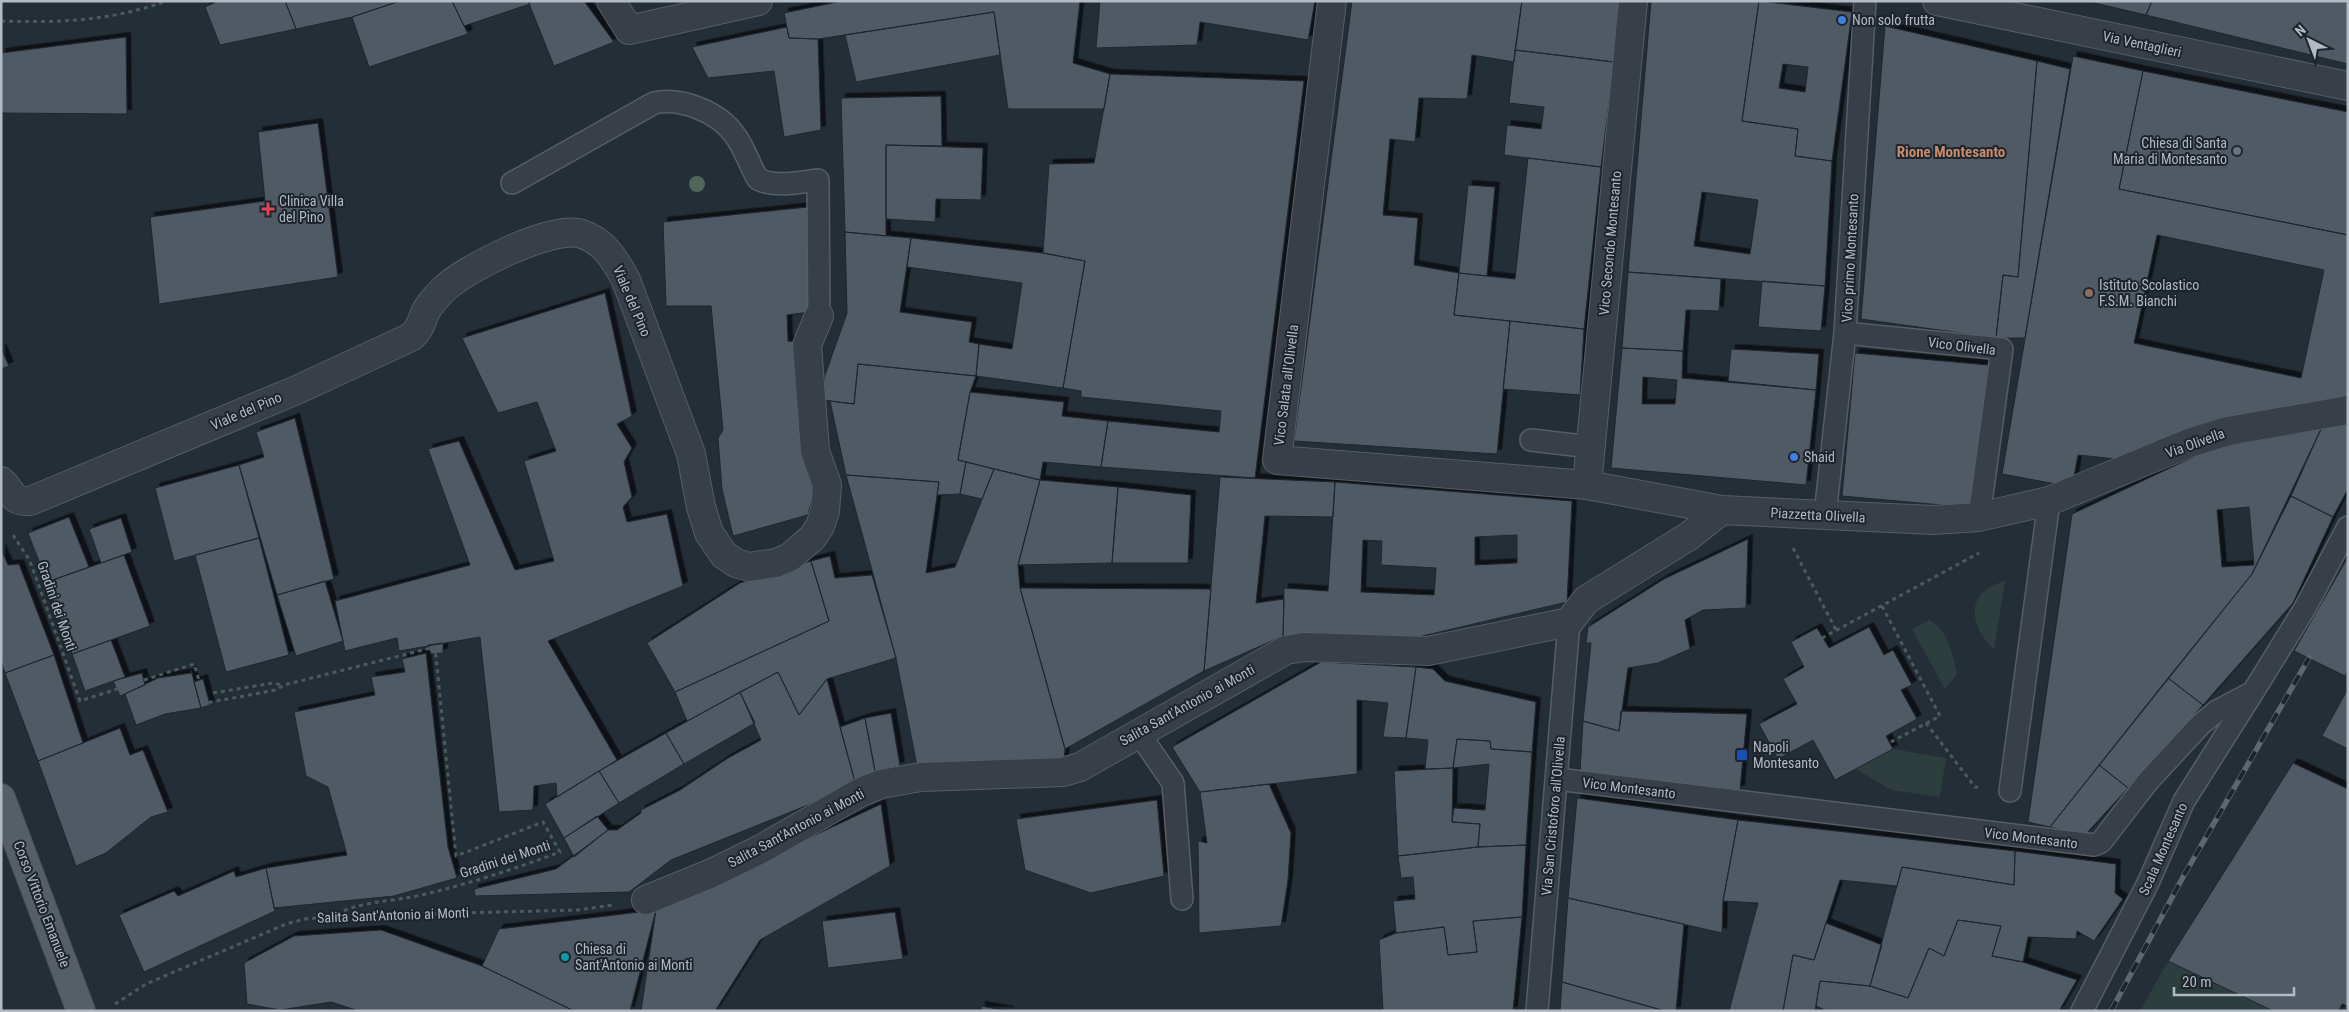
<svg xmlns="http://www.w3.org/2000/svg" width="2349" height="1012" viewBox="0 0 2349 1012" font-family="'Roboto Condensed',sans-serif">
<defs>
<filter id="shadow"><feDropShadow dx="4.5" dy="-4.5" stdDeviation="0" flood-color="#0009"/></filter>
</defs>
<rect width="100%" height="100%" fill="#242e37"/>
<!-- green -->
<path fill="#2c3e3d" d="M2005,581L1994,650C1969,625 1964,592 2005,581Z
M1929,620C1948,629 1953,655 1957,674L1945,689L1912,629Z
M1893,749L1946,758L1940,797L1891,790L1856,769Z
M2168,961L2273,1011H2140Z"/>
<!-- building -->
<path fill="#505a65" stroke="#1f262e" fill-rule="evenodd" filter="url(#shadow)" d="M218,1H285L296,29L220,45L205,7Z
M285,1H400L352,17L296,29Z
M400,1H452L468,34L369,67L352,17Z
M452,1H528L530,4L464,26Z
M528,1H584L614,42L554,66Z
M842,1H1080L1073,63L1110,74L1104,109H1008L994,12L818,39L789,38L784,13Z
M1100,1H1315L1308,40L1200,22L1197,45L1096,48Z
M1352,1H1522L1514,62L1472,55L1467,99L1419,98L1415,142L1390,139L1383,215L1418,218L1414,265L1459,273L1454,315L1510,321L1497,454L1294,441Z
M1522,1H1621L1614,62L1515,50Z
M1651,1H1759L1742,121L1798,129L1795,156L1832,161L1825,286L1628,272ZM1702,192L1758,200L1750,254L1694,246Z
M1759,1L1852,12L1832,161L1795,156L1798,129L1742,121ZM1783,64L1808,67L1805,92L1779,88Z
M2086,1H2152L2146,15Z
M2152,1H2348V64L2146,15Z
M994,12L1000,55L856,82L845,35Z
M1885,26L2037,61L2018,277L2003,275L1996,338L1861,319Z
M787,27L789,38L818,39L821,130L784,137L774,71L708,78L692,47Z
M126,37L127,114L1,113V53Z
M1515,50L1614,62L1601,167L1504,155L1507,125L1541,129L1544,107L1509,103Z
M2073,56L2143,71L2119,189L2348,235V399L2116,459L2078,455L2072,487L2002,474ZM2157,235L2324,270L2301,378L2134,343Z
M2037,61L2070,69L2025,338H1996L2003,275L2018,277Z
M2143,71L2348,112V235L2119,189Z
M1110,74L1304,81L1255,478L1101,467L1108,421L1219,432L1221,411L1081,397V391L1063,388L1085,261L1043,253L1049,164L1094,163Z
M941,96L942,146L886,145V236L845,232L841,98Z
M318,123L338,277L159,304L150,217L265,201L258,132Z
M886,145L983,148L981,200L936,199L935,222L886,219Z
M1528,158L1601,167L1584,329L1454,315L1459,273L1515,279Z
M1468,185L1495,187L1487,276L1459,273Z
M808,207L809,312L787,315L788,341L796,342L815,487L808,515L733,536L722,489L718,438L723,430L711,306H666L663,222Z
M845,232L911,238L900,312L972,322L969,342L979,344L976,376L858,364L854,404L822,400L825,375L847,313Z
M911,238L1043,253L1085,261L1063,388L976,376L979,344L1012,349L1022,283L907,267Z
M1628,272L1721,279L1719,311L1686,310L1683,351L1622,348Z
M1762,281L1825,286L1821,331L1758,327Z
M605,293L632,416L617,424L632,448L624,462L632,497L623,507L627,522L667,514L683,586L548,641L617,760L557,797L556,783L534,786L533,810L499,812L480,637L399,651L397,638L345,651L335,601L470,565L428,449L459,441L515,570L554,561L524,461L556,451L537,402L498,413L462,338Z
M1510,321L1584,329L1580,395L1503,389Z
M1,348L9,366L1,369Z
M1622,348L1683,351L1682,378L1816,390L1806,485L1611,468ZM1643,377L1677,380L1675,404H1642Z
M1731,349L1819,354L1816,390L1728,381Z
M1855,353L1988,365L1975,508L1842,496Z
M858,364L976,376L970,392L958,460L966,462L960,494L937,495L939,482L846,475L830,401L854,404Z
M970,392L1064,402L1062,416L1108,421L1101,467L1043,462L1040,480L958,460Z
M295,418L334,579L277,595L239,465L264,457L256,432Z
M2348,424V489L2333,517L2291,496L2321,429Z
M2321,429L2252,574L2050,827L2028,822L2072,514L2204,452L2203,450ZM2249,507L2254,565L2222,567L2217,510Z
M966,462L994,469L982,499L960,494Z
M239,465L259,538L174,561L155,488Z
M994,469L1040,480L1018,565L1020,588L1065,749L1064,760L917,766L896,658L846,475L939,482L926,573L955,567Z
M1220,477L1335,482L1333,517L1265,516L1256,603L1284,599L1283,636L1204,671Z
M1040,480L1118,487L1112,563L1018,565Z
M1335,482L1572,501L1567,602L1414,638L1283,636L1284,588L1328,591ZM1517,535V563L1475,565V537ZM1363,540L1382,541L1381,565L1436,568L1434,595L1361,592Z
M1118,487L1191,495L1188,563H1112Z
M2291,496L2333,517L2293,603L2203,705L2168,678L2252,574Z
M69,517L89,567L47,582L28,533Z
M121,518L132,552L101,563L89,529Z
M259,538L289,655L226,672L195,555Z
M1748,539L1746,608L1703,610L1685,620L1690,649L1658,663L1628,668L1619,731L1583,721L1591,643H1586L1588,627L1664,579Z
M1,549L8,565L19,564L54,655L5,673L1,661Z
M124,555L150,626L72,654L47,582Z
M830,556L835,578L872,575L896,658L827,679L799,715L778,672L687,721L675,692L829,621L811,561Z
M2348,557V671L2345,676L2294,651Z
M811,561L829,621L675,692L647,643L740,583Z
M325,581L343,641L296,656L277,595Z
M1020,588L1211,589L1204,671L1065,749Z
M1869,627L1884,655L1893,650L1912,685L1901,690L1917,719L1886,736L1893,749L1835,780L1813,740L1778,759L1759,724L1797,704L1783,679L1804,667L1791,642L1817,628L1829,648Z
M111,640L125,677L85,691L72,654Z
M443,643V653L431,654L428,645Z
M426,653L448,847L457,878L394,896L274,908L266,868L347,855L328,787L306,776L294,712L375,695L371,677L405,672L402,659Z
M54,655L83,743L38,761L5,673Z
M1321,662L1416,667L1406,738L1383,737L1388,703L1357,700V774L1200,792L1172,747Z
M1416,667L1433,669L1445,681L1536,702L1532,752L1491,749L1490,741L1457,739L1453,768L1425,769L1428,740L1406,738Z
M191,670L201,708L165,714L136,725L125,694L158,678L191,673Z
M778,672L799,715L827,679L855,782L813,803L671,860L629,892L475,896L474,889L556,869L608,830H617L641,813V810L680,790L728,758L761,740L740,692Z
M142,673L145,685L120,696L113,681Z
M2168,678L2203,705L2128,788L2099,765Z
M203,679L210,705L201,708L194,682Z
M740,692L755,723L684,764L666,733Z
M2346,692L2348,693V749L2322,736Z
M1621,711L1747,714L1740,790L1580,772L1583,721L1619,731Z
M891,713L900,766L875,771L865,718Z
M865,718L875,771L855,782L840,727Z
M120,728L130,755L143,750L168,812L151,817L106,853L76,866L38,761Z
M666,733L684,764L619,803L599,771Z
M1457,739L1490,741L1491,749L1532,752L1526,845L1478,847L1480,824L1452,822L1454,808L1485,810L1489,764L1453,768Z
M2293,763L2348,789V1006L2342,1004L2339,1011H2273L2168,961Z
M2099,765L2128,788L2085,835L2050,827Z
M1453,768L1452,822L1480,824L1478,847L1398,856L1394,771Z
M599,771L619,803L564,838L545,804Z
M1269,784L1291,833L1288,880L1281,926L1199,933L1198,841L1207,843L1200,792Z
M1577,798L1738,820L1723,901L1722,933L1568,898Z
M1157,800L1164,876L1091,893L1025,870L1016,819Z
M881,804L890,866L760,940L715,1011H641L656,910Z
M597,816L608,830L574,857L564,838Z
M1738,820L2015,851L2014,885L1902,867L1897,886L1840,880L1814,960L1793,955L1783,1011H1729L1758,903L1723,901Z
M1526,845L1522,917L1473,921L1477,952L1448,955L1444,927L1396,933L1393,901L1415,899L1413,877L1401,878L1398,856L1478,847Z
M2015,851L2116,864L2115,893L2123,899L2094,941L2077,931L2076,939L2028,937L2023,962L1992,956L2001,926L1958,920L1944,956L1929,948L1908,998L1870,986L1902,867L2014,885Z
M266,868L275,911L144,972L119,915L174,891L178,896L234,871L236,877Z
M1568,898L1684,924L1676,1011H1665L1562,982Z
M656,910L630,1011H574L482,966L499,929Z
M895,912L903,959L828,968L822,921Z
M1522,917L1513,1011H1383L1379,940L1396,933L1444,927L1448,955L1477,952L1473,921Z
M1958,920L2001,926L1992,956L2023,962L2077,980L2059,1011H1827L1816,1006L1820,981L1870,986L1908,998L1929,948L1944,956Z
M1826,923L1882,945L1870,986L1820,981L1815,1011H1783L1793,955L1814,960Z
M381,930L482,966L574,1011H359L331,1002L280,1010L247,1004L244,963L294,936Z
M1562,982L1665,1011H1560Z
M981,1006L1009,1011H981Z"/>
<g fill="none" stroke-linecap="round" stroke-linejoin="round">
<defs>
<path id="lane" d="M512,183L654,103C681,97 718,112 734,134C745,148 749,165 758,179C774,188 800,182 818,180L819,316
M1845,333L2002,349L1979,517
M1531,440L1591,447
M1825,515L1845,333L1865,1
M1138,732L1173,783L1182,899
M1557,779L2094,845L2101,842L2149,780L2200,725L2217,711L2253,692L2305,608L2348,527
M2010,791L2049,501
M1537,1011L1569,622
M2082,1011L2148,883L2184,801L2253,692"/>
<path id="street" d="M611,1L629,30L758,1
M1332,1L1277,460L1587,485L1722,510L1933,520L1979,517L2049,501L2189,443L2228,431L2348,410
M1937,1L2348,86
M1,481C13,491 10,502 30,501L299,389L411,337C421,329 421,321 426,311C430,303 437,296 443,290C464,269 553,224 582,234C604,241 615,260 626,280L691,454L701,507L709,533L724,555L736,563L749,567L776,563L790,557L813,537L820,526L825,511L827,485L815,451L807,345L819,316
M1587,485L1633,1
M646,900L712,873L759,850L861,792L881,784L921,777L1063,772L1080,767L1286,650L1304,647L1428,651L1569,622L1586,600L1689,536L1722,510"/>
<path id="primary" d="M1,798L81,1011"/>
</defs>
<!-- lane casing -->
<use href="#lane" stroke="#565d65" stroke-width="24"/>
<!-- street casing -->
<use href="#street" stroke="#565d65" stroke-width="30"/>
<!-- primary casing -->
<use href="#primary" stroke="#444b53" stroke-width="30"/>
<!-- path -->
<path stroke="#4b5b5c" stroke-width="3" stroke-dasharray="4 4" stroke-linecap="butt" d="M1,21C58,23 112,21 166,1
M13,535L30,561L80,701L117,689
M1793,548L1836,630
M1882,606L1940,716L1889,743
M1822,638L1979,553
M144,680L194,664L206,703L276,690L284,685L435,647L456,856L543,822L560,852C514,869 469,884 421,895C391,902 359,901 332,916
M213,693L273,683L283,685
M1926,723L1975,787H1978
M115,1004L146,984L286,924L305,919L340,916L578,910L612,905
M323,1011H329"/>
<!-- lane -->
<use href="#lane" stroke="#383f48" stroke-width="21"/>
<!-- street -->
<use href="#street" stroke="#383f48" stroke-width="28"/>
<!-- primary -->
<use href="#primary" stroke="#565e67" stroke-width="28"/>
<defs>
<path id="rail" d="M2111,1011L2183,877L2309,658"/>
</defs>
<!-- rail casing -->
<use href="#rail" stroke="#5e6771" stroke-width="5.5"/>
<!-- rail -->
<use href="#rail" stroke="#1d242c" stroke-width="4" stroke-dasharray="11" stroke-linecap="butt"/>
</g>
<!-- trees -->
<circle fill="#50675c" cx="697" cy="184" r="8"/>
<!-- markers -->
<g fill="#3f7fe0" stroke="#1d242c" stroke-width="2">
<circle cx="1842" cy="20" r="5"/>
<circle cx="1794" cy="457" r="5"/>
</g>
<circle fill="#6b7280" stroke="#1d242c" stroke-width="2" cx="2237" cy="151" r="5"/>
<path fill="#e0444e" stroke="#1d242c" stroke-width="2" d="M265.5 201.5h5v5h5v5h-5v5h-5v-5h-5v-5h5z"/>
<circle fill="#8d6e63" stroke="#1d242c" stroke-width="2" cx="2089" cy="293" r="5"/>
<rect fill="#1a4fb4" stroke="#1d242c" stroke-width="2" x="1736" y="749" width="12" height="12" rx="2.5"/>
<circle fill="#0f9aa8" stroke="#1d242c" stroke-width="2" cx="565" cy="957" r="5"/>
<g text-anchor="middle" stroke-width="4" stroke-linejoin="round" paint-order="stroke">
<!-- poi labels -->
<g font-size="14" fill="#b3bac3" stroke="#1d242c" text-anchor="start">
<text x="1852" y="25">Non solo frutta</text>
<text x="2227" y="148" text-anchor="end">Chiesa di Santa<tspan x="2227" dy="16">Maria di Montesanto</tspan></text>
<text x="279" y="206">Clinica Villa<tspan x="279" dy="16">del Pino</tspan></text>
<text x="2099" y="290">Istituto Scolastico<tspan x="2099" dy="16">F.S.M. Bianchi</tspan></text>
<text x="1804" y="462">Shaid</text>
<text x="1753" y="752">Napoli<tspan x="1753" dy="16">Montesanto</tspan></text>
<text x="575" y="954">Chiesa di<tspan x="575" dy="16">Sant'Antonio ai Monti</tspan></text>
</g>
<!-- street labels -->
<g font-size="14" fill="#b3bac3" stroke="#1d242c">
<text transform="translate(2142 44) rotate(12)" y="5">Via Ventaglieri</text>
<text transform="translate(1610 243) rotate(-85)" y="5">Vico Secondo Montesanto</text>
<text transform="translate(1850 258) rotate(-87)" y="5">Vico primo Montesanto</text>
<text transform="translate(632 301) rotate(67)" y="5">Viale del Pino</text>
<text transform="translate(1962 346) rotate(7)" y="5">Vico Olivella</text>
<text transform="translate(1286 385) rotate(-83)" y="5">Vico Salata all'Olivella</text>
<text transform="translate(246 411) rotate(-23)" y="5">Viale del Pino</text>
<text transform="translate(2195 443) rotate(-20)" y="5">Via Olivella</text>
<text transform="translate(1818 515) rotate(3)" y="5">Piazzetta Olivella</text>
<text transform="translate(57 606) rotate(71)" y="5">Gradini dei Monti</text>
<text transform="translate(1187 705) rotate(-29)" y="5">Salita Sant'Antonio ai Monti</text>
<text transform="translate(1629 788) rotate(7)" y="5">Vico Montesanto</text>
<text transform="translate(1553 816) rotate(-85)" y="5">Via San Cristoforo all'Olivella</text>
<text transform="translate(796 828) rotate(-28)" y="5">Salita Sant'Antonio ai Monti</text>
<text transform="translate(2031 838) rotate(7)" y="5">Vico Montesanto</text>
<text transform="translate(2163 849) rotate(-66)" y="5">Scala Montesanto</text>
<text transform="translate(505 859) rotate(-18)" y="5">Gradini dei Monti</text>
<text transform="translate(42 904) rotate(69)" y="5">Corso Vittorio Emanuele</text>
<text transform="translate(393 915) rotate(-2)" y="5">Salita Sant'Antonio ai Monti</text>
</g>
<!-- neighbourhood labels -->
<g font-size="15" font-weight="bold" fill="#c68c6c" stroke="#1d242c">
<text x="1951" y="157">Rione Montesanto</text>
</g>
</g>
<!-- border -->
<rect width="2349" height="1012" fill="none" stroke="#b3bac3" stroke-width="5"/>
<!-- north arrow -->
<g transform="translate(2309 40) rotate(318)" stroke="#1d242c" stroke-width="4" paint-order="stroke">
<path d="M0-4L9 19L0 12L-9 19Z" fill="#b3bac3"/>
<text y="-8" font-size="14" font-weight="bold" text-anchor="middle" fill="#b3bac3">N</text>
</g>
<!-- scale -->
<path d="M2174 987v8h120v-8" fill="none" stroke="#b3bac3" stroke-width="2.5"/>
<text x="2182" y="987" font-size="15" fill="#b3bac3" stroke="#1d242c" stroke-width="4" paint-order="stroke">20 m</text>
</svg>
